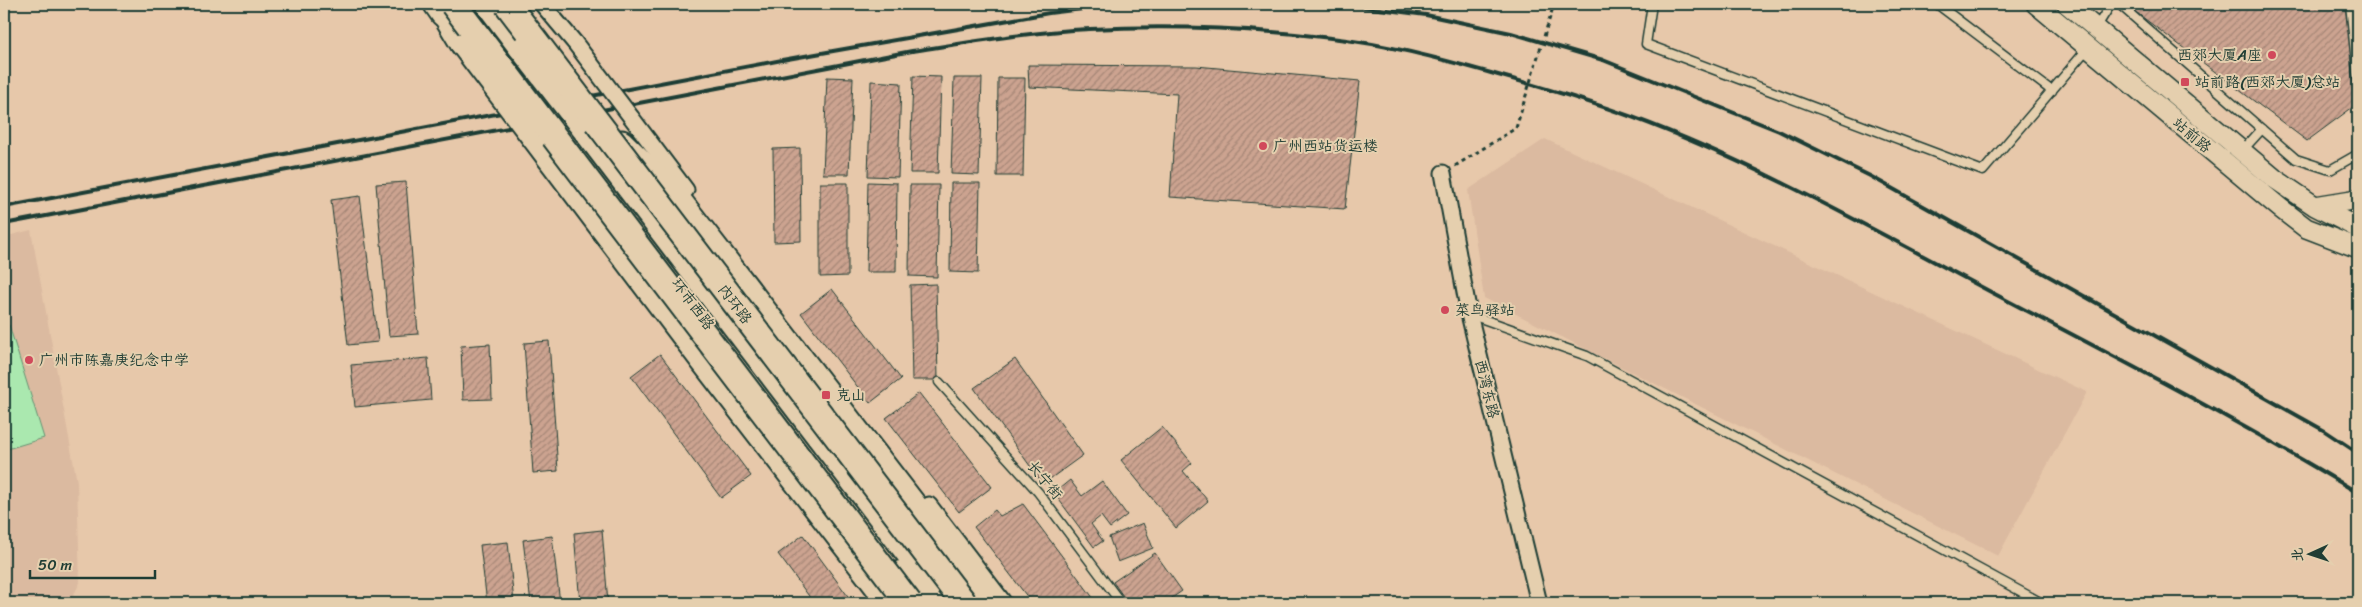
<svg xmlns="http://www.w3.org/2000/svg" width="2362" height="607" viewBox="0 0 2362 607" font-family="Sriracha,'LXGW WenKai TC',sans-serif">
<defs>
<pattern id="building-hatch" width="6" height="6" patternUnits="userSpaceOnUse" patternTransform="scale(1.25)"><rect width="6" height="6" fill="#cca390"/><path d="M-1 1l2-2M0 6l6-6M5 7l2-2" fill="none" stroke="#a58676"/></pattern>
</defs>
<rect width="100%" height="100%" fill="#e7c8aa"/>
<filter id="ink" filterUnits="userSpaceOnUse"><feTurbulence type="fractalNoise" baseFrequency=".02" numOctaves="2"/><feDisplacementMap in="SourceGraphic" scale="10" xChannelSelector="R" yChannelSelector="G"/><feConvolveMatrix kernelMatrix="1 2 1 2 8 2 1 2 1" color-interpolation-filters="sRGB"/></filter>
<g filter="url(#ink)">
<!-- built -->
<path fill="#dbbaa0" d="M1545,139L2087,392L1998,556L1484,298L1468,190Z
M31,230L77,482L80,583L69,603H4V237Z"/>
<!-- pitch -->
<path fill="#aae8af" stroke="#649272" d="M9,325L44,438L4,450V327Z"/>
<!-- building -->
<path fill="url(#building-hatch)" stroke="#1f3d34" d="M2131,4H2345L2357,104L2307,141L2129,7Z
M1028,65L1196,66L1360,81L1345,209L1170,197L1177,94L1029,87Z
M913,76L941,77L938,173H910Z
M827,77L853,78L849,174H823Z
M954,78H982L979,175L951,174Z
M998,78H1025L1023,176H997Z
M871,81L901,83L898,177L868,176Z
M800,148L801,241L774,242L773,149Z
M406,182L418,334L389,336L376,184Z
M868,182L897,183L896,272H866Z
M820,183H848V276L820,277Z
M951,183H980L978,273L950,272Z
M910,185H939L937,277L909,276Z
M360,196L378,342L348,345L331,200Z
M936,284L938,380H912L910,285Z
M832,289L901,379L870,403L801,313Z
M549,341L558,471L533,473L524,343Z
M490,344L492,399L463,400L461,346Z
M660,354L751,476L721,498L631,376Z
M428,358L431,400L355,407L351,365Z
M1015,359L1083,455L1043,484L974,388Z
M919,393L992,487L959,512L886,418Z
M1162,427L1192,463L1183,471L1208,501L1176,528L1121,460Z
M1070,480L1082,496L1102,481L1127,515L1110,528L1101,516L1091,524L1103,541L1094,547L1054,493Z
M1023,504L1097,603H1032L974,527L995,510L1000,516Z
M1143,523L1153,548L1118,562L1109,537Z
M602,530L608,603H580L574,533Z
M803,535L853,603H814L778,554Z
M552,536L560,603H531L523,540Z
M508,542L514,603H487L480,545Z
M1155,553L1182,591L1172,598L1175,603H1128L1113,582Z"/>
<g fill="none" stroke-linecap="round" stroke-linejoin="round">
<defs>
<path id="service" d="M1652,4L1646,44L1983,171L2088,48
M1937,4L2052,91
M2119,4L2296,159L2330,170L2358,154
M2350,4L2358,82
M2096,28L2111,4
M2242,151L2262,129
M1469,314L1587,356L2042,603
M939,382L1038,492L1121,603"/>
<path id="minor" d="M542,4L575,43
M631,117L686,190
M1443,173L1469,314L1539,603
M929,505L1004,603"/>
<path id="tertiary" d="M2036,4L2280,208L2306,228L2358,248
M2067,4L2275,179L2315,206L2358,228
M2315,206L2358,199"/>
<path id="secondary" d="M439,4L443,14L461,44
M534,140L701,361L888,603
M622,141L665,183"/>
<path id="primary" d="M436,4L443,14
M488,4L522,49
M578,121L946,603
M901,573L924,603"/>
<path id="trunk" d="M665,183L989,603"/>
</defs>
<!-- service casing -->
<use href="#service" stroke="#1f3d34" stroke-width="11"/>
<!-- minor casing -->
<use href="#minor" stroke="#1f3d34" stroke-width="19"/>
<!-- tertiary casing -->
<use href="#tertiary" stroke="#1f3d34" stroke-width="22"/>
<!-- secondary casing -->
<use href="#secondary" stroke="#1f3d34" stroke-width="25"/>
<!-- primary casing -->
<use href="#primary" stroke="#1f3d34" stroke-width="28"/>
<!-- trunk casing -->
<use href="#trunk" stroke="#1f3d34" stroke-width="29"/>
<!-- path -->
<path stroke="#1f3d34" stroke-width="3" stroke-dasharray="4 4" stroke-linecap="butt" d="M1455,166L1516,128"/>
<!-- service -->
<use href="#service" stroke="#e5cfae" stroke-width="8"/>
<!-- minor -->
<use href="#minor" stroke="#e5cfae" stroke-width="15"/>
<!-- tertiary -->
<use href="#tertiary" stroke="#e5cfae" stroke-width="19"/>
<!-- secondary -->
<use href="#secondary" stroke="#e5cfae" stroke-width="21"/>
<!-- primary -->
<use href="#primary" stroke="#e5cfae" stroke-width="24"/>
<!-- trunk -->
<use href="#trunk" stroke="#e5cfae" stroke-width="25"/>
<!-- rail -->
<path stroke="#1f3d34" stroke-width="4" d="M1340,4L1426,15L1511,33L1603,60L1779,131L1870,176L2325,431L2358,453
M4,207L782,60L1049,13L1124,4
M4,224L912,51C971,42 1030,32 1090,29C1171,25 1251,28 1331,38C1385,44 1438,58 1491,73C1538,86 1586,100 1632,117C1756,163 1872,229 1989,291C2113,356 2238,420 2358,493"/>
<defs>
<path id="minor-bridge" d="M575,43L631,117"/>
<path id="secondary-bridge" d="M461,44L534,140"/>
<path id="primary-bridge" d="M522,49L578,121"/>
<path id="trunk-bridge" d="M453,4L909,603
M507,4L964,603"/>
</defs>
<!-- minor-bridge casing -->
<use href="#minor-bridge" stroke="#1f3d34" stroke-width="19" stroke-linecap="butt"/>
<!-- secondary-bridge casing -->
<use href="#secondary-bridge" stroke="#1f3d34" stroke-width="25" stroke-linecap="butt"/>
<!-- primary-bridge casing -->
<use href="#primary-bridge" stroke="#1f3d34" stroke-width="28" stroke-linecap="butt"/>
<!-- trunk-bridge casing -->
<use href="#trunk-bridge" stroke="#1f3d34" stroke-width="29" stroke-linecap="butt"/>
<!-- path-bridge -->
<path stroke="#1f3d34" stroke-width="3" stroke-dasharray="4 4" stroke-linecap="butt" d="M1516,128L1554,4"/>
<!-- minor-bridge -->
<use href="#minor-bridge" stroke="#e5cfae" stroke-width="15"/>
<!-- secondary-bridge -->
<use href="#secondary-bridge" stroke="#e5cfae" stroke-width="21"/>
<!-- primary-bridge -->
<use href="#primary-bridge" stroke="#e5cfae" stroke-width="24"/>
<!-- trunk-bridge -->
<use href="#trunk-bridge" stroke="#e5cfae" stroke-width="25"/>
</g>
</g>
<!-- markers -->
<g fill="#d1495b" stroke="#e5cfae" stroke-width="2">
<circle cx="2272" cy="55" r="5"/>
<rect x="2180" y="77" width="10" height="10" rx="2.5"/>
<circle cx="1263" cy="146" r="5"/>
<circle cx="1445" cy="310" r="5"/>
<circle cx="29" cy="360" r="5"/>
<rect x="821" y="390" width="10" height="10" rx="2.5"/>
</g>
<g text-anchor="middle" stroke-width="4" stroke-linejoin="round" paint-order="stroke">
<!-- poi labels -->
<g font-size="15" fill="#1f3d34" stroke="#e5cfae" text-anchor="start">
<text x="2262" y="60" text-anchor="end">西郊大厦A座</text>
<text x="2195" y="87">站前路(西郊大厦)总站</text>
<text x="1273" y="151">广州西站货运楼</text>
<text x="1455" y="315">菜鸟驿站</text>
<text x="39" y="365">广州市陈嘉庚纪念中学</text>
<text x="836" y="400">克山</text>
</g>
<!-- street labels -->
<g font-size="15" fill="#1f3d34" stroke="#e5cfae">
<text transform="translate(2192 135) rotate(40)" y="5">站前路</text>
<text transform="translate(693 304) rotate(53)" y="5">环市西路</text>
<text transform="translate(735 304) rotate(53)" y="5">内环路</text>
<text transform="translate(1487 389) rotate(76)" y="5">西湾东路</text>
<text transform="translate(1045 480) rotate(50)" y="5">长宁街</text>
</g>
</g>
<!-- margin -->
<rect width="2362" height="607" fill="none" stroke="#e5cfae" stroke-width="20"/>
<rect x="10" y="10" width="2342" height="587" fill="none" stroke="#1f3d34" stroke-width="2" filter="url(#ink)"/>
<!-- north arrow -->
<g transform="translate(2310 554) rotate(267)" stroke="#e5cfae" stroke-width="4" paint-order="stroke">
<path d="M0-4L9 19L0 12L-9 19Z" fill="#1f3d34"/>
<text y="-8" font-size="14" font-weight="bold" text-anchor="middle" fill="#1f3d34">北</text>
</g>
<!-- scale -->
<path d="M30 570v8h125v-8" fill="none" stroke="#1f3d34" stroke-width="2.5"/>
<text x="38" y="570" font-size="15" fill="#1f3d34" stroke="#e5cfae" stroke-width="4" paint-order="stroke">50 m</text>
</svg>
